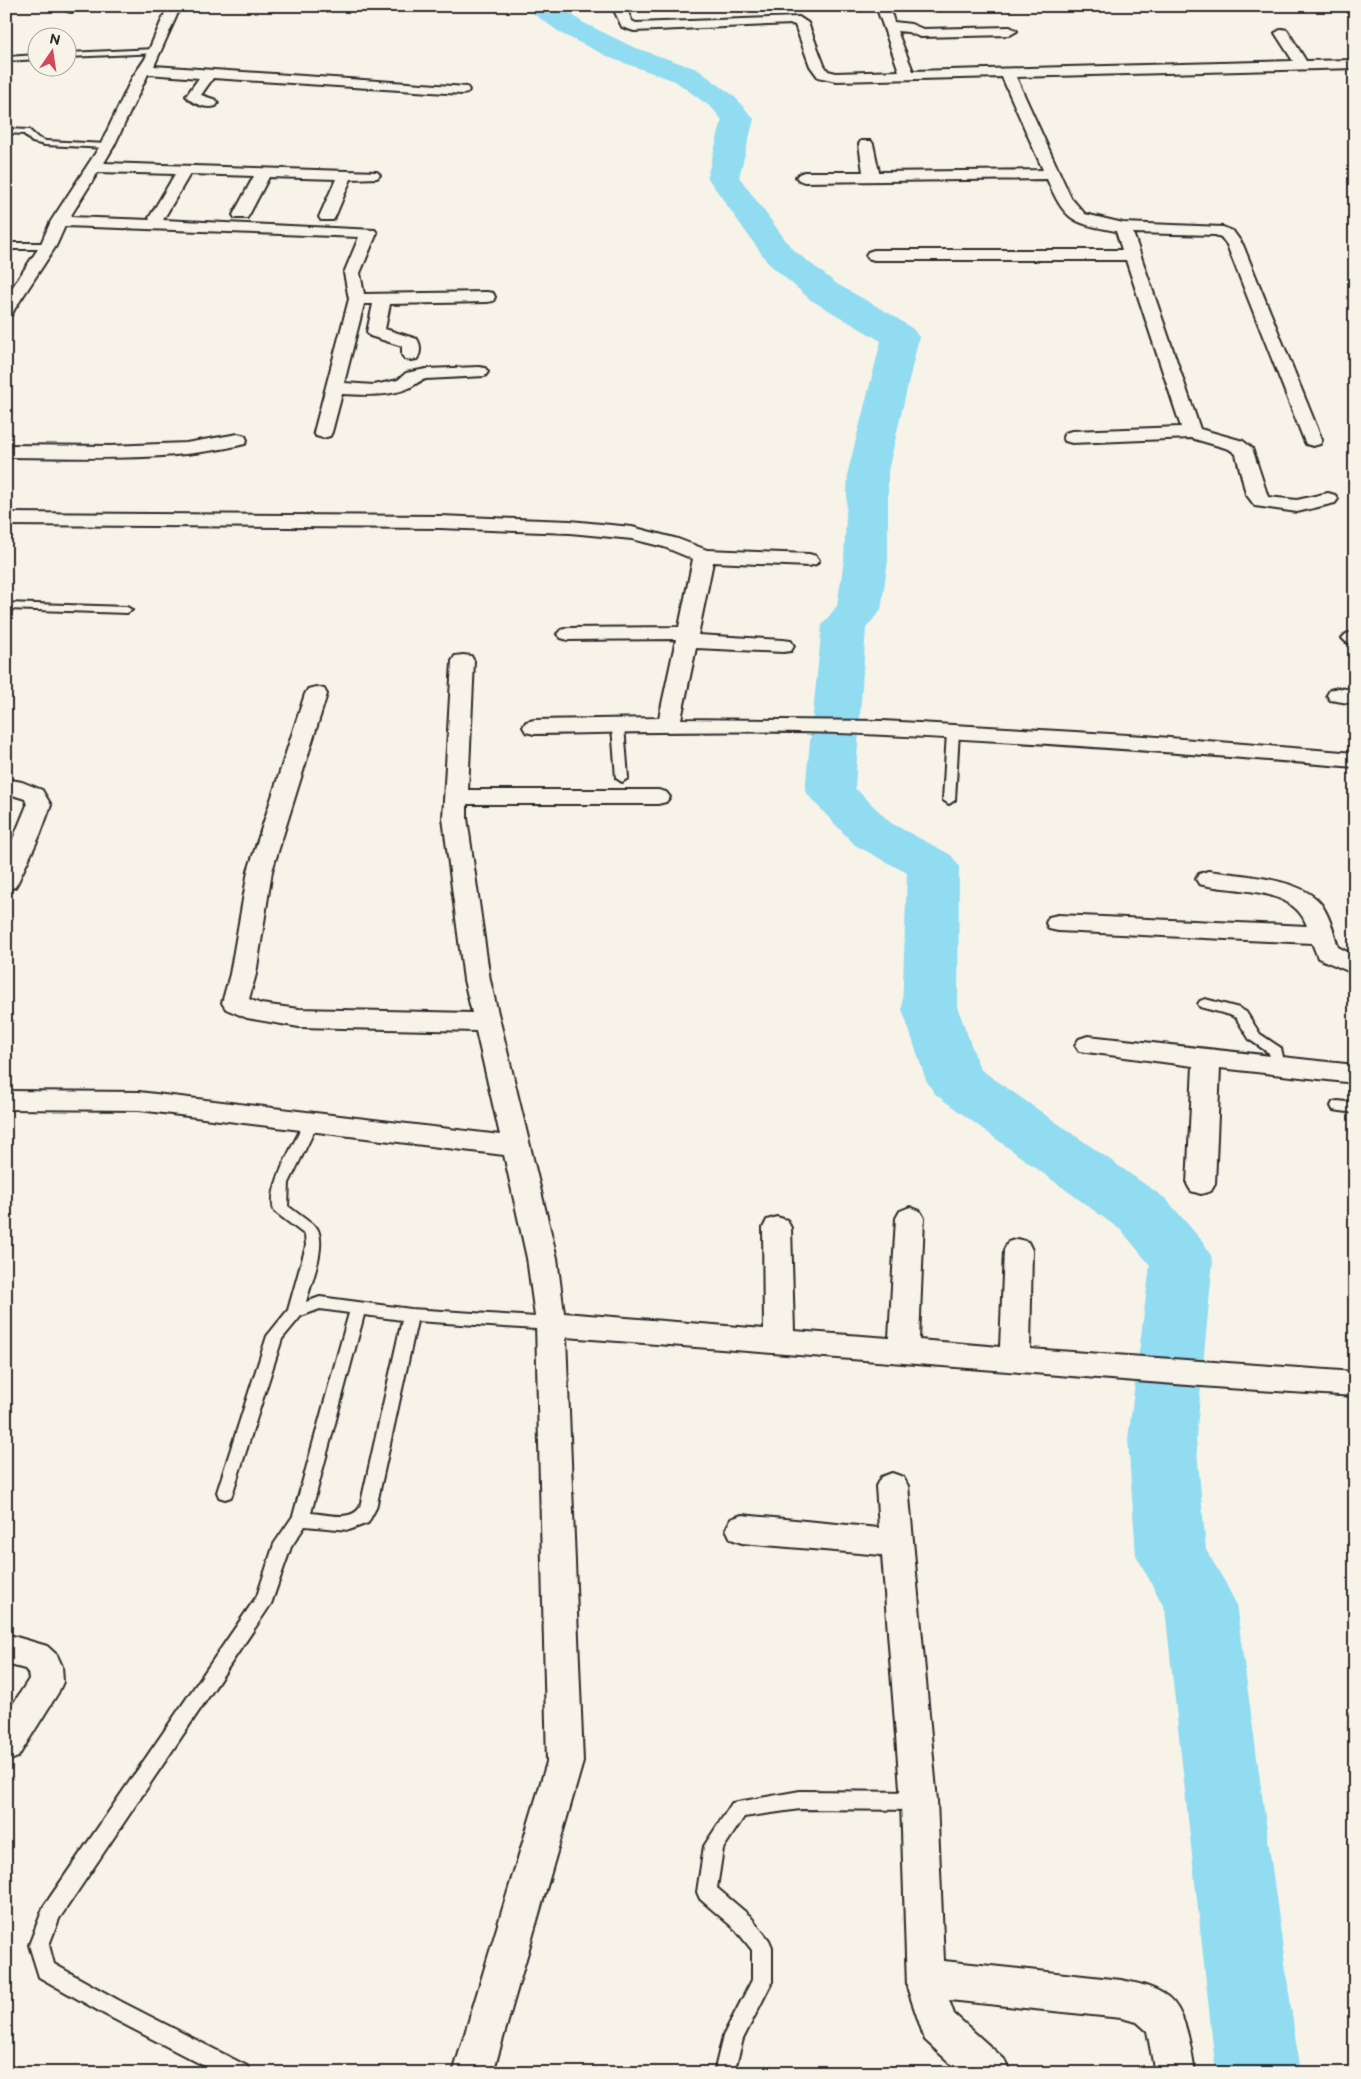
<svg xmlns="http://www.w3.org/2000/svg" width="1361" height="2079" viewBox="0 0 1361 2079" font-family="'Balsamiq Sans',sans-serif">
<rect width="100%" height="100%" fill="#f7f3e8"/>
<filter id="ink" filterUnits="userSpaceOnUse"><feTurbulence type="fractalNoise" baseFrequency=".02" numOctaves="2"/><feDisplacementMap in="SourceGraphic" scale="10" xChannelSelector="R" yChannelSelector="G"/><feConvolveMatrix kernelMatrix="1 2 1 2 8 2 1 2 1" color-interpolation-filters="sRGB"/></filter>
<g filter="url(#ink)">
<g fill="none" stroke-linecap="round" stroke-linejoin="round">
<!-- river -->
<path fill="#91dcf1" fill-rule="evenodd" d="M527,6H560L582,22L633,47L697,69L734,96L754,119L739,177L792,249L837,284L892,315L913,329L919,337L888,471V560L881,610L866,628L855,788L891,823L951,855L959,866L958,1009L980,1069L1166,1199L1204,1243L1213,1260L1196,1439L1206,1550L1225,1582L1236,1604L1300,2073H1216L1165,1609L1136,1555L1128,1439L1150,1265L1122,1231L935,1094L926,1080L902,1009L907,873L855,845L813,801L805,791L822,625L837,606L844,560L848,471L881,341L811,300L768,263L707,177L722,120L712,108L675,81L613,59L562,34L531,12Z"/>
<defs>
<path id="service" d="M68,6H75L72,12L67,11Z
M155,49L159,51L158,53L68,57V53Z
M38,55V59L6,61V57Z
M6,129L29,130L38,138L46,141L107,144L111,146L107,148L45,145L32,142L24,134L6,133Z
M6,243H48L52,246L48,249H6Z
M6,603L127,607L132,610L127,613L6,609Z
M618,723L624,726L628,778L622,782L616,778L612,726Z
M953,728L959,732L955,800L949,804L943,800L947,732Z
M1205,999L1239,1008L1246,1012L1260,1034L1281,1048L1285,1066L1283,1069H1273L1269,1053L1250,1040L1236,1018L1230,1015L1200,1007L1198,1004L1200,1001Z
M1338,1101L1355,1103V1113L1333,1110L1331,1106L1333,1102Z
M312,1116L317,1117L319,1121L289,1183L288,1206L317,1228C327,1246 311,1283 306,1302L320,1297L411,1309L551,1318L557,1320L559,1324L557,1328L551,1330L417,1321L376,1508L368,1523L349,1530L305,1526L291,1547L271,1604L59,1919L49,1945L54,1964L120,2001L247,2066L250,2073H218L106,2015L39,1977L29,1945L44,1906L257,1596L274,1544L293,1516L349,1313L320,1309L301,1316L282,1339L233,1492L231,1497L225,1499L219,1497L217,1492L267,1336L288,1310L306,1246L305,1235L275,1212C264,1193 296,1140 305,1121L307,1117ZM364,1315L402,1320L360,1507C351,1522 327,1514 311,1513Z
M800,1791L919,1792L926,1795L928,1801L926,1807L919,1810L800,1809L744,1817L723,1849L717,1888L750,1916L769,1940L772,1947V1982L743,2039L734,2073H714L723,2036L752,1980V1950L736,1930L700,1899L697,1892L704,1846L732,1803Z"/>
<path id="minor" d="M168,6H181L154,66L467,87L469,90L467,93L462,94L213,78L201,95L216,100L218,103L216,106C205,109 193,104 186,96L199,78L148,74L114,146L104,163L377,172L380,175L377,178L351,179L335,217L333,220H321L319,217L336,179L269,177L249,215L247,218H235L233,215L254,176L190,174L163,220L375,230L377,233L360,273L364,294L487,292L493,293L495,297L493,301L487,302L390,304L385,329L417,339C421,345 421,353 417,359L411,360L405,359L402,355V346L370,336L367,332L373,304H364L344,383L374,385L398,380L406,373L426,369L479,367L485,368L488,372L485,376L426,379C418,381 415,385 409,388C388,397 364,395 342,394L332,432L330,436L323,438L316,436L314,432L349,299L344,273L359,237L65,226L56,246L14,310L12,314L6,315V297L40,246L51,221L100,146L132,78L145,59ZM98,172L175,174L149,218L150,220L70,217Z
M612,6H625L632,21L636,23L799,17L808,23L824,65L828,71L836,73L899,71L876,6H889L894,22L911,24L923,29L1010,27L1017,31L1010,35L920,37L908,32L897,31L913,71L1293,61L1275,33L1282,29L1287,30L1306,61L1355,60V68L1016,77L1071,198L1085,214L1123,223L1223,227L1233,231L1243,245L1322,440L1320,444L1313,446L1306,444L1304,440L1227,245L1221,237L1215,235L1133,233L1200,429L1243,441L1252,448L1268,497L1297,500L1328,493L1335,495L1338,499L1335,503L1297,512L1255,506L1246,494L1236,454L1229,449L1191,438L1072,443L1065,441L1063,437L1065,433L1072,431L1181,427L1126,260H874L868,258L866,255L868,252L874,250H1122L1116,231C1072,223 1065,221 1047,179L804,182L799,180L796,177L799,174L804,172H863L859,144L861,141H871L873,144L879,172L1043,170L1002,77L836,81L818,77L810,66L795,25L792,24L634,31L622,27Z
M238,434L245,436L247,440L245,444C167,463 85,457 6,457V445L110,446L186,443Z
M6,513L440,516L570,521L632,527L678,539L707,550L809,554L816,556L819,560L816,564L809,566L713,562L698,635L783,640L791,641L794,646L791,651L783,652L696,648L681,719L883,721L1145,736L1355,753V767C1198,754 1042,742 885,735C768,729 651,732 534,734L526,732L523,727L526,722L534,720L659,718L676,639L568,640L561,638L557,634L561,630L568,628L679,627L693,559L664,547L632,539L570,533L440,528L6,525Z
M1353,632H1355V645L1346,642L1342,638L1346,634Z
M463,655L471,656L474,661L468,790H658L666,792L670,797L666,802L658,804H467V818L490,980L557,1258L564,1313L764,1329L763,1228L767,1220L777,1217L787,1220L791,1228L794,1331L889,1338L896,1218L900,1211L910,1207L920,1211L924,1218L919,1340L1000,1347L1004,1250L1008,1242L1018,1239L1028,1242L1032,1250L1030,1349L1355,1372V1396L1227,1388L566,1337L583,1762L493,2073H453L547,1762L536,1324L527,1258L504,1155L139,1110L6,1109V1091L139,1092L500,1135L476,1031L299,1027L247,1018L226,1009L222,1003L230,974L248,871L305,694L308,689L316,687L324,689L327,694L272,871L256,974L249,999L261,1004L299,1009L472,1013L464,980L443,818L452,661L455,656Z
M1338,688L1355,690V704L1330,700L1327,695L1330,690Z
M6,779L22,782L42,790L51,805L40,835L18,882L15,887L6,890V856L27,805L25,799L6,793Z
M1208,871C1238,875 1302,878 1321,904C1330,917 1334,933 1338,947L1355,956V974L1318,958L1312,943L1058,931L1049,929L1046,923L1049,917L1058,915L1307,926C1293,885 1234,893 1199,884L1196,879L1199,874Z
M1088,1036L1355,1065V1083L1220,1068L1215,1184L1211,1191L1201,1194L1191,1191L1187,1184L1193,1066L1079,1051L1075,1045L1079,1039Z
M892,1473L903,1477L908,1486L937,1801L944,1961L1121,1980C1137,1983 1155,1987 1168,1997C1187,2012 1191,2050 1195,2073H1155L1147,2031L1137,2022L1121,2018L949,2000L954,2014L1004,2059L1010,2073H961L925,2040L907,1987L901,1801L882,1555L742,1543L731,1539L726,1529L731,1519L742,1515L879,1528L876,1486L881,1477Z
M6,1634L47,1646L57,1655L62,1666L63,1682L58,1693L18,1757L6,1762V1715L29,1679L28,1673L25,1669L6,1664Z"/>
</defs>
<!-- service casing -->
<use href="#service" stroke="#2b2b2b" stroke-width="4"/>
<!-- minor casing -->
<use href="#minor" stroke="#2b2b2b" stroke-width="4"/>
<!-- service -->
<use href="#service" fill="#f7f3e8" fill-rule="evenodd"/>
<!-- minor -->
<use href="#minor" fill="#f7f3e8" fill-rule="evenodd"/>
</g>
</g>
<!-- margin -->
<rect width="1361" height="2079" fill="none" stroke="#f7f3e8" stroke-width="25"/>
<rect x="12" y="12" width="1336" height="2054" fill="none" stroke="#2b2b2b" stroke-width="2" filter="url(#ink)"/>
<!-- north arrow -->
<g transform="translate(52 52) rotate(13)"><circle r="24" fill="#f7f3e8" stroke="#a5a39c"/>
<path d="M0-4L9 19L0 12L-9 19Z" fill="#d1495b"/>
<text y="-8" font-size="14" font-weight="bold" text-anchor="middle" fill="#2b2b2b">N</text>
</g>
</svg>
